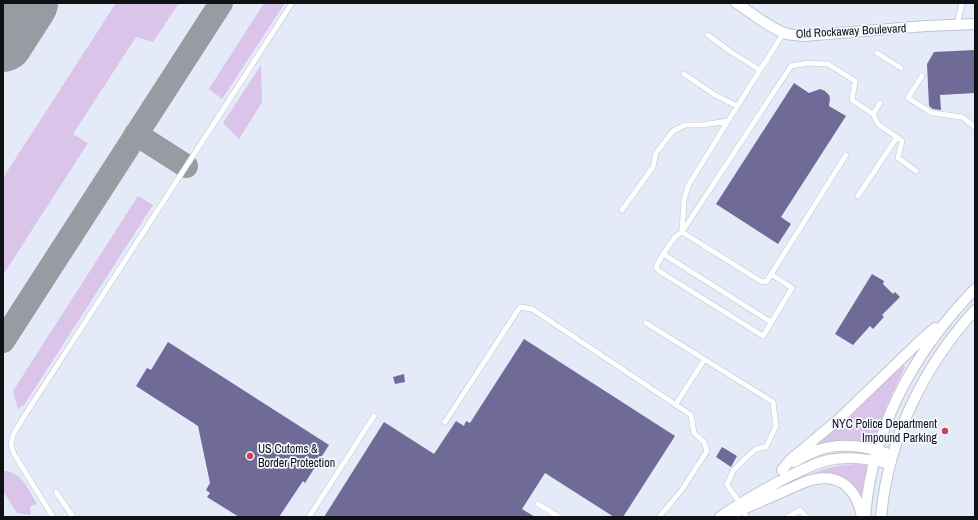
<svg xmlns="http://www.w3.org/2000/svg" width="978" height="520" viewBox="0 0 978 520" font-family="'Archivo Narrow',sans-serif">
<rect width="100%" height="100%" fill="#f4f7ff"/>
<!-- built -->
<path fill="#e4eaf8" d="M3,3H975V517H3Z"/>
<!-- green -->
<path fill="#dac4ea" d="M116,3H179L153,42L136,37L73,134L88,143L3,275V178Z
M264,3H285L222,99L209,89Z
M261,65L262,102L239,139L223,123Z
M138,196L153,205L24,405L18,409L13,391Z
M904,365L905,367L887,405L872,444L819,445L818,443Z
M856,464L868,466L861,499L855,488L814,475V473C827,467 842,465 856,464Z
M3,471C21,470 29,491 37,504L30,506L31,515L17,513L3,491Z"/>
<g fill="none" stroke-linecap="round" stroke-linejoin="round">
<!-- taxiway -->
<path stroke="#989ba2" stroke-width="24" d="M136,134L186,166
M3,341L221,3"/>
<!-- runway -->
<path stroke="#989ba2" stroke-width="60" d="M3,42L28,3"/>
</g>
<!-- building -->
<path fill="#706a96" d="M975,50V93L940,95L941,110L933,109L929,106L927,64L934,52Z
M794,83L809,93L820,89L825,91L829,95L830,98L829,106L846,116L781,217L791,224L778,244L716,204Z
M872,274L884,281L883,284L893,294L895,292L900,297L882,315L884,317L873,329L870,326L853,345L835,334Z
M524,339L675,436L623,517H614L545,473L522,509L535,517H324L384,422L434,454L456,421L464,426L466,421L470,423Z
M168,342L329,445L305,483L303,481L279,517H239L207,497L210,493L206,490L210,483L198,426L136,386L147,368L151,370Z
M404,374L405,382L395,384L393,377Z
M722,447L737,456L731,467L716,457Z"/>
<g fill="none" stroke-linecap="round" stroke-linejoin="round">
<defs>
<path id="lane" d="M957,25L962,3
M708,35L731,52L760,70
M877,53L901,68
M684,74L715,95L737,106
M922,76L908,98L932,113L962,117L975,127
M873,114L878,124L902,141L898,158L916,171
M728,121L688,186L684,200L682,232L762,282L767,281L846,155
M858,196L897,137
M622,210L653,167L656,153L673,131L685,125H702L728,121L784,32
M663,254L656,267L659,271L763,336L792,288L771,274
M771,322L663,254L675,237L682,232L791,66L808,63L828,64L855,81L852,100L873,114L880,103
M646,323L773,402L776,426L766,447L756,449L746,458L733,471L727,485L740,503
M676,404L704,360
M445,422L520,307L532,309L691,415L694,433L704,442L707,451L681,491L659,517
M56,492L73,517
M538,504L559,517
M742,510L746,517
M53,517L14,454L11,445L13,435L25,415L292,3
M309,517L374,416
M788,517L800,510L806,517"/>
<path id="street" d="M736,3C752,13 769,28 787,34C792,35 798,35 803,36L926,26L975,24
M794,462C803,457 812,451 822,449C845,442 870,447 892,455
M782,470L790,460L839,419L922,339L935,328
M732,514L805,482C836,471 856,485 862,517
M720,517C738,504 758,493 778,482C794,474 811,464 829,460C849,456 871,459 890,464
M865,517C872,427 913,353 975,289
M881,517C888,439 923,367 975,310"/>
</defs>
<!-- lane casing -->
<use href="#lane" stroke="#bfc4d0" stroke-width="6"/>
<!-- street casing -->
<use href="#street" stroke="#bfc4d0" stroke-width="12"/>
<!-- lane -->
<use href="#lane" stroke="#fff" stroke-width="5"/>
<!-- street -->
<use href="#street" stroke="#fff" stroke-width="10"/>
</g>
<!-- markers -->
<g fill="#d03f57" stroke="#f4f7ff" stroke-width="1.5">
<circle cx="945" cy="431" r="4"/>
<circle cx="250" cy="456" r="4"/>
</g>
<g text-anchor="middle" stroke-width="3.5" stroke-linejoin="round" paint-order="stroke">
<!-- street labels -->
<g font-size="12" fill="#0f1115" stroke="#f4f7ff">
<text transform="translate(851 31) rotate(-3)" y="4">Old Rockaway Boulevard</text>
</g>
<!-- poi labels -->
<g font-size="12" fill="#0f1115" stroke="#f4f7ff" text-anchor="end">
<text x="937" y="428">NYC Police Department<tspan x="937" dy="14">Impound Parking</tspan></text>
<text x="258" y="453" text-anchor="start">US Cutoms &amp;<tspan x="258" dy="14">Border Protection</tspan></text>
</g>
</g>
<!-- border -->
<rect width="978" height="520" fill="none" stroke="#0f1115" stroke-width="8"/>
</svg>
